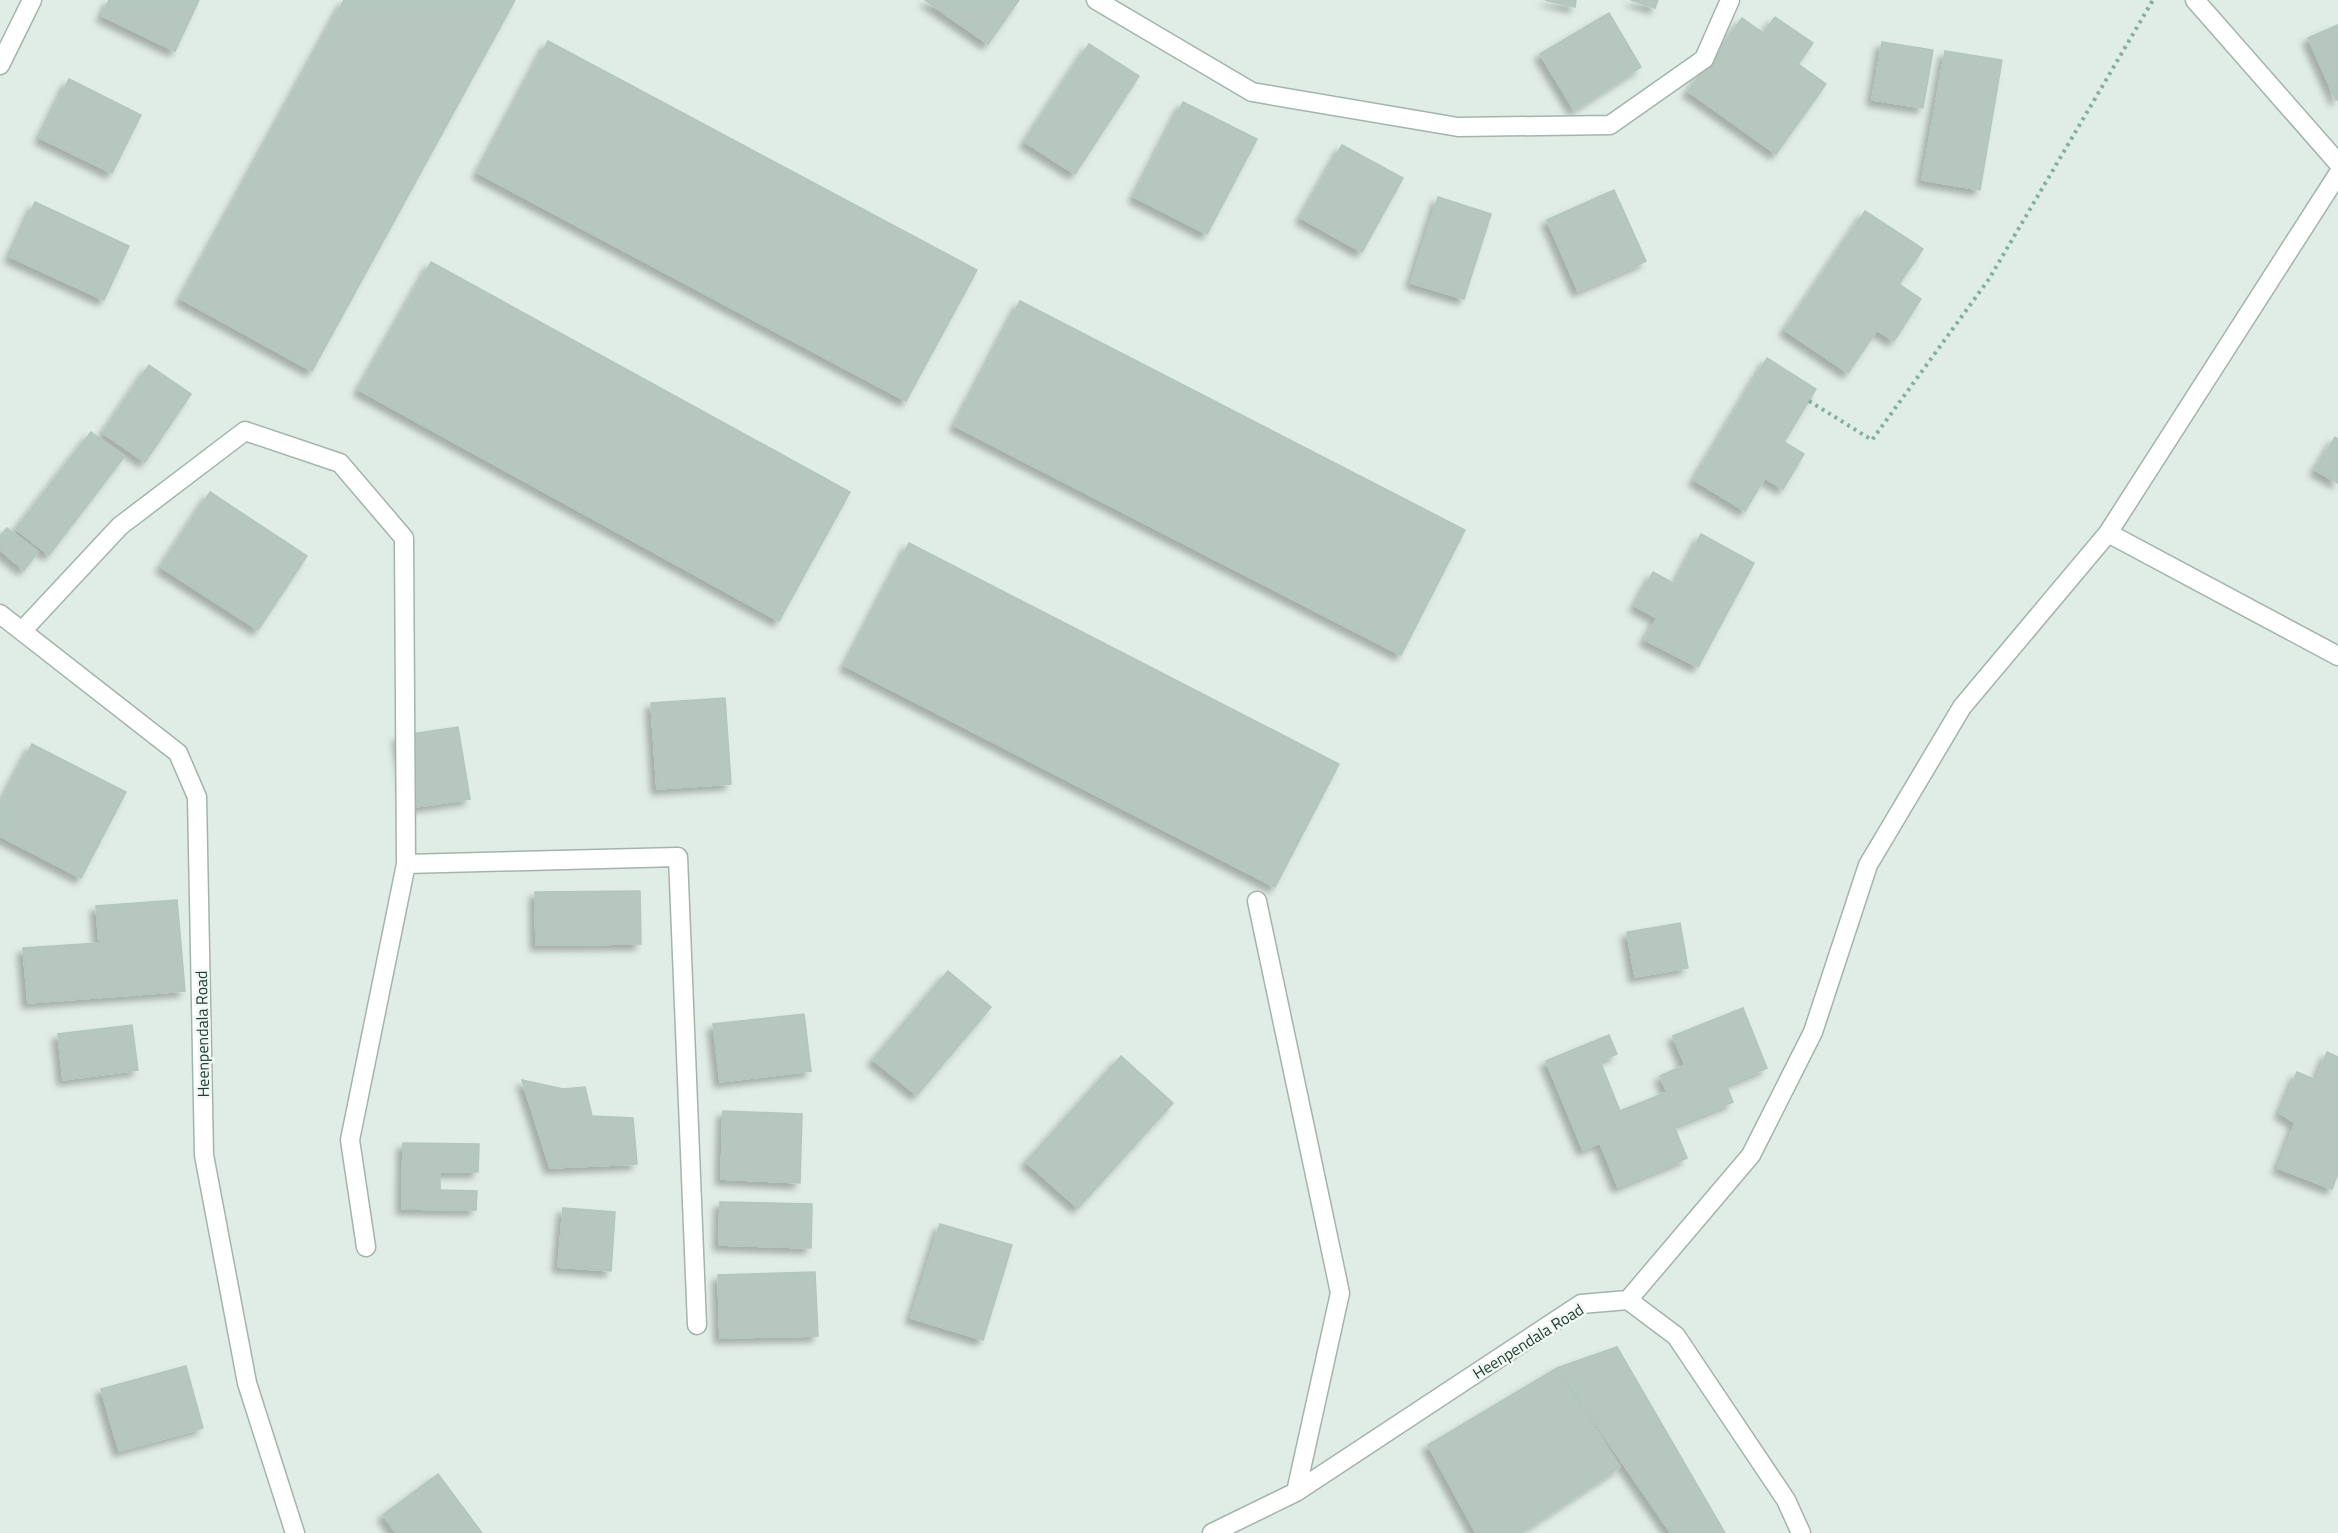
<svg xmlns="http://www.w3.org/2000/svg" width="2338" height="1533" viewBox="0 0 2338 1533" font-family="'Titillium Web',sans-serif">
<defs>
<filter id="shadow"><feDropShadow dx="-5.5" dy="5.5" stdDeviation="3" flood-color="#0004"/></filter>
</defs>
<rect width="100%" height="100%" fill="#e0ece6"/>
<!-- building -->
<path fill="#b6c7bf" stroke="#b3c6bc" stroke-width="1.5" filter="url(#shadow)" d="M109,0H199L175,51L102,16Z
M344,0H515L312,371L181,299Z
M925,0H1019L988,44Z
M1545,0H1576L1575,7Z
M1631,0H1658L1655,8Z
M1609,13L1641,67L1574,110L1540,54Z
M1775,17L1813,43L1798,64L1826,84L1776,154L1688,91L1742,18L1763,33Z
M2338,25V100H2336L2308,38Z
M548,41L977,270L906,401L478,173Z
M1882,42L1933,50L1923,108L1872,100Z
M1089,44L1139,76L1075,174L1025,142Z
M1945,51L2002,60L1980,190L1922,180Z
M69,79L141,115L112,173L40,138Z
M1183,102L1257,139L1207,234L1134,197Z
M1342,145L1403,178L1362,252L1301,218Z
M1614,190L1646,261L1578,291L1547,220Z
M1438,197L1491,214L1464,299L1411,283Z
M35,202L129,246L104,300L10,257Z
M1865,211L1923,249L1899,284L1921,299L1894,341L1877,330L1848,373L1785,330Z
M431,262L850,492L779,621L359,390Z
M1020,301L1465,530L1401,655L955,426Z
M1767,358L1816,389L1784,442L1804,454L1783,489L1765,478L1745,511L1694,480Z
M149,365L191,394L145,462L103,433Z
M91,432L124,457L49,555L16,529Z
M2335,437L2338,439V483L2315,470Z
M210,492L307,556L258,630L161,567Z
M7,528L38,552L24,570L0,550V536Z
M1701,534L1754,563L1698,667L1645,640L1657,618L1635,606L1653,572L1675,584Z
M909,543L1339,764L1275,887L845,666Z
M725,698L731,784L657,789L651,703Z
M458,727L470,799L409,808L398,736Z
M32,744L126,792L81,878L0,836V805Z
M640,891L641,944L536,945L535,892Z
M177,900L185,991L28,1003L23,948L99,943L96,906Z
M1680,923L1688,968L1635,977L1627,932Z
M948,971L991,1007L917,1095L873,1060Z
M1743,1008L1767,1068L1726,1085L1733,1102L1674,1126L1687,1158L1618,1187L1600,1143L1583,1150L1546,1061L1609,1035L1617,1054L1600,1061L1620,1111L1667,1092L1660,1076L1685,1065L1673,1036Z
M804,1014L811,1071L720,1082L713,1024Z
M132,1025L138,1070L63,1080L58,1034Z
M2327,1052L2338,1057V1173L2332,1189L2278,1168L2295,1123L2280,1113L2297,1072L2316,1080Z
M1121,1056L1173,1103L1078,1208L1026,1162Z
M522,1080L563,1089L585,1087L592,1116L633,1118L637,1164L550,1168Z
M723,1111L802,1114L800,1183L721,1179Z
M403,1143L479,1144L478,1172H440V1190L477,1191L476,1210L402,1209Z
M720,1202L812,1204L811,1248L719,1245Z
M563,1208L615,1212L611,1271L558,1267Z
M940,1224L1012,1245L983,1340L911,1318Z
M815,1272L818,1336L720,1338L718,1275Z
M1617,1347L1725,1533H1671L1557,1368Z
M186,1366L203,1428L119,1451L101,1389Z
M1557,1368L1620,1467L1520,1533H1476L1428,1445Z
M438,1474L482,1533H396L383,1515Z"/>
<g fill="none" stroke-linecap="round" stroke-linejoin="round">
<defs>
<path id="minor" d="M1096,0L1252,92L1458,127L1610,125L1704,59L1730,0
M2195,0L2338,163
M0,65L32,0
M2108,533L2338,656
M0,614L178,753L197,797L204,1155L247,1383L295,1533
M22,631L120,526L245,431L340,463L404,538L406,864L350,1140L366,1247
M406,864L678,857L697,1325
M1257,901L1340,1293L1296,1492
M1628,1300L1751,1155L1813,1032L1868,865L1962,707L2108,533L2338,174
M1212,1533L1296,1492L1581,1304L1628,1300L1676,1336L1786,1500L1801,1533"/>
</defs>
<!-- minor casing -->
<use href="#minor" stroke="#a3b4ad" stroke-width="21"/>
<!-- path -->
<path stroke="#7fb19e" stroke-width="4" stroke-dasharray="3 4.5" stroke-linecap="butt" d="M1809,401L1872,440L1989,279L2153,0"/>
<!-- minor -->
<use href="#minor" stroke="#fff" stroke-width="18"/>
</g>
<g text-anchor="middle" stroke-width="5" stroke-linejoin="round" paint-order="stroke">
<!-- street labels -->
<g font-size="16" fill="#203d33" stroke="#f1f8f4">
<text transform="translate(202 1034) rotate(-91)" y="6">Heenpendala Road</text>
<text transform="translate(1528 1341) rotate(-32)" y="6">Heenpendala Road</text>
</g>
</g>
</svg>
